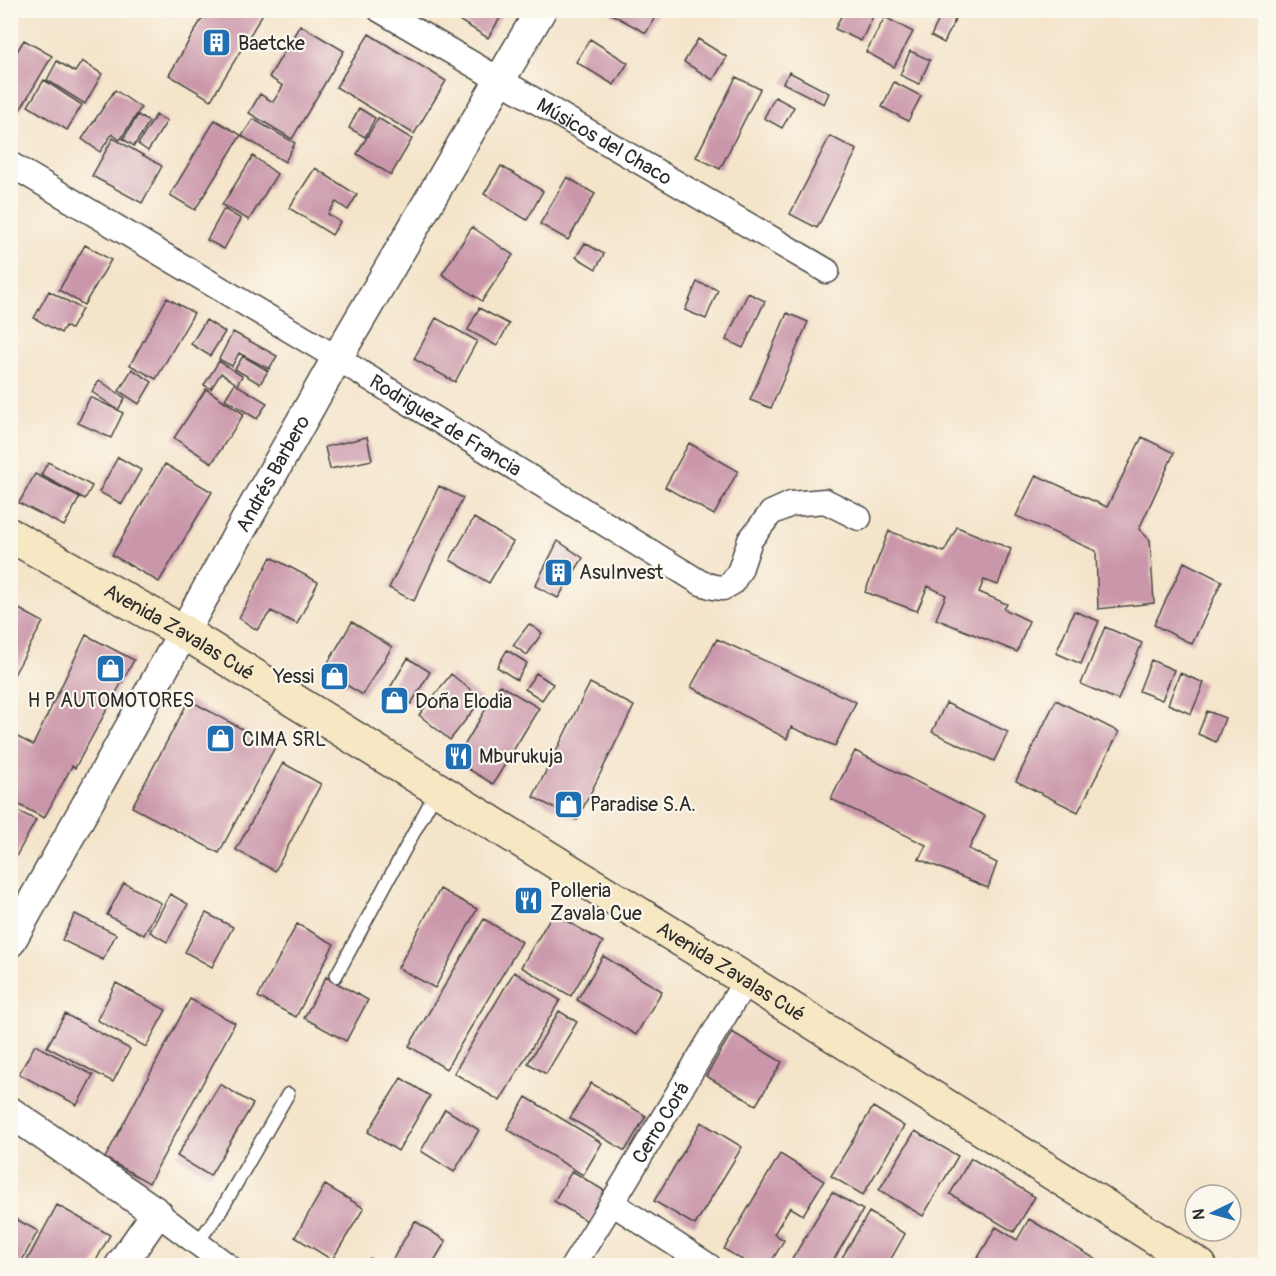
<svg xmlns="http://www.w3.org/2000/svg" width="1276" height="1276" viewBox="0 0 1276 1276" font-family="Pangolin,sans-serif">
<rect width="100%" height="100%" fill="#fbf7ec"/>
<filter id="ink" filterUnits="userSpaceOnUse"><feTurbulence type="fractalNoise" baseFrequency=".0167" numOctaves="2"/><feDisplacementMap in="SourceGraphic" scale="12" xChannelSelector="R" yChannelSelector="G"/><feConvolveMatrix kernelMatrix="1 2 1 2 8 2 1 2 1" color-interpolation-filters="sRGB"/></filter>
<filter id="wash" filterUnits="userSpaceOnUse"><feTurbulence type="fractalNoise" baseFrequency=".008" numOctaves="4" result="noise"/><feDisplacementMap in="SourceGraphic" scale="24" xChannelSelector="R" yChannelSelector="G"/><feGaussianBlur stdDeviation="1.35" result="paint"/><feColorMatrix in="noise" values="0 0 0 0 0 0 0 0 0 0 0 0 0 0 0 0 0 1.4 0 .05"/><feComposite in="paint" operator="in"/></filter>
<g filter="url(#wash)">
<rect width="100%" height="100%" fill="#f4e4ca"/>
<g id="blocks">
<!-- building -->
<path fill="#ca97aa" d="M207,10H265L211,100L169,75Z
M462,10H505L488,38L457,19Z
M613,10H659L646,33L611,14Z
M844,10H876L861,41L835,29Z
M942,13L955,20L944,43L931,36Z
M885,17L913,32L894,67L866,52Z
M300,25L344,51L292,139L249,113L260,94L273,102L283,86L269,77Z
M369,34L446,81L414,134L336,87Z
M590,39L628,63L614,85L576,62Z
M698,39L727,57L713,80L684,62Z
M24,40L52,56L16,117L10,113V63Z
M910,51L930,60L919,84L900,75Z
M57,61L75,72L82,61L102,74L85,104L47,80Z
M789,72L829,93L824,104L783,83Z
M736,77L760,89L720,169L696,157Z
M44,80L82,105L67,130L28,106Z
M894,82L921,96L908,121L882,107Z
M115,90L141,108L120,140L112,134L100,152L82,139Z
M775,97L794,107L782,128L764,118Z
M359,108L375,118L365,137L349,128Z
M138,115L149,122L134,146L123,139Z
M156,115L167,121L148,151L138,144Z
M378,118L412,139L391,175L357,154Z
M253,119L295,143L285,162L242,136Z
M215,120L241,135L195,210L170,195Z
M830,136L857,150L817,228L790,214Z
M113,138L162,166L142,203L92,176Z
M253,156L277,174L249,220L222,205Z
M501,166L543,191L527,220L484,194Z
M315,168L357,195L348,210L336,202L328,214L340,222L332,235L289,208Z
M567,177L595,194L568,240L540,224Z
M224,209L241,219L224,249L207,240Z
M472,227L513,255L482,301L442,274Z
M585,243L604,254L596,269L576,257Z
M85,245L111,260L84,305L59,290Z
M697,282L718,290L706,319L685,310Z
M49,291L82,309L71,329L65,326L61,333L34,318Z
M748,293L765,301L743,348L726,340Z
M167,298L194,313L156,379L130,365Z
M479,308L509,324L497,346L468,330Z
M787,313L808,322L771,408L750,400Z
M436,318L477,341L455,382L414,359Z
M206,320L225,332L210,356L191,344Z
M233,332L277,356L269,369L239,353L232,366L219,359Z
M243,356L268,371L260,384L235,369Z
M219,361L242,376L237,385L267,403L257,419L225,399L235,383L221,373L211,389L204,385Z
M132,369L152,382L139,404L119,391Z
M99,380L125,398L118,410L123,413L111,438L78,423L90,397L118,410L92,392Z
M206,389L244,414L212,463L174,438Z
M367,437L372,460L330,469L325,447Z
M1142,437L1174,453L1139,529L1150,540L1154,603L1098,609L1096,551L1016,516L1036,475L1107,507Z
M689,443L738,471L714,515L665,487Z
M118,457L141,470L122,504L99,492Z
M48,462L92,486L85,499L41,475Z
M165,464L212,492L159,582L112,555Z
M35,474L80,497L64,526L19,503Z
M439,486L463,498L414,601L389,588Z
M474,518L513,542L489,583L450,560Z
M957,527L1011,549L998,585L984,580L979,592L1007,604L1004,609L1029,621L1017,652L936,619L946,595L928,586L917,611L865,592L889,531L944,552Z
M558,541L583,558L558,598L535,586Z
M271,557L318,582L297,624L271,611L257,630L239,618Z
M1184,562L1222,581L1192,644L1154,625Z
M10,604L43,622L10,682Z
M1074,611L1099,621L1081,664L1056,653Z
M352,622L392,647L363,695L323,671Z
M529,624L542,633L527,655L513,645Z
M1105,627L1142,643L1118,700L1081,684Z
M86,635L134,660L75,768L72,766L44,818L10,800V733L33,745Z
M717,639L856,702L835,746L791,727L787,739L691,687Z
M507,650L527,663L517,680L497,667Z
M408,658L430,672L411,704L388,691Z
M1151,660L1174,670L1162,700L1139,691Z
M536,673L553,684L542,700L525,689Z
M1180,673L1204,683L1191,714L1168,704Z
M451,674L482,699L450,740L419,715Z
M590,683L634,706L577,820L533,797Z
M500,685L539,708L493,784L455,761Z
M189,700L275,747L219,853L132,807Z
M1056,700L1119,732L1078,812L1016,781Z
M946,703L1008,732L994,761L932,732Z
M1207,711L1225,718L1216,742L1198,734Z
M855,751L985,816L969,849L997,863L988,888L919,859L926,845L831,799Z
M283,763L321,784L275,871L236,850Z
M10,807L36,820L13,862L10,860Z
M124,883L161,903L144,935L107,915Z
M440,889L477,909L435,988L398,968Z
M170,894L188,904L167,942L150,932Z
M206,913L233,927L212,967L185,952Z
M553,913L603,942L571,996L521,967Z
M75,914L116,934L103,960L62,940Z
M484,919L522,942L446,1069L409,1046Z
M297,924L334,944L296,1017L258,997Z
M603,956L662,991L636,1035L577,1000Z
M514,972L560,1000L500,1101L454,1073Z
M326,977L368,1000L346,1041L304,1018Z
M116,983L166,1010L146,1047L97,1020Z
M190,999L235,1023L149,1183L105,1158Z
M559,1011L577,1022L546,1074L528,1063Z
M65,1014L130,1049L113,1082L47,1047Z
M732,1032L782,1062L756,1105L706,1076Z
M35,1045L93,1075L77,1105L19,1074Z
M401,1078L430,1096L398,1151L368,1132Z
M591,1083L646,1116L625,1151L570,1118Z
M220,1084L253,1104L210,1176L177,1156Z
M526,1097L602,1143L583,1175L507,1129Z
M873,1107L904,1126L863,1195L831,1176Z
M445,1109L479,1130L454,1172L421,1151Z
M701,1122L742,1147L695,1225L654,1201Z
M915,1131L958,1156L923,1216L879,1190Z
M780,1154L824,1181L803,1215L790,1207L774,1234L784,1240L769,1266H752L724,1249Z
M971,1158L1035,1197L1014,1232L950,1194Z
M572,1171L608,1193L590,1223L554,1201Z
M325,1185L364,1208L332,1260L295,1237Z
M832,1192L863,1210L830,1266H788Z
M57,1205L110,1235L93,1266H24Z
M869,1212L905,1234L887,1266H837Z
M10,1216L38,1231L19,1266H10Z
M1029,1219L1107,1266H973L996,1227L1017,1240Z
M415,1221L446,1241L431,1266H397L391,1262Z
M370,1258L382,1266H366Z"/>
</g>
</g>
<g filter="url(#ink)">
<use href="#blocks" fill-opacity="0" stroke="#494743" stroke-width="1.5"/>
<g fill="none" stroke-linecap="round" stroke-linejoin="round">
<defs>
<path id="service" d="M336,976L437,790
M197,1243L220,1212L288,1094"/>
<g id="minor">
<path id="s1" d="M380,10L827,271"/>
<path id="s2" d="M10,164L337,358L701,583L714,587L723,588L732,583L740,570L750,540L771,513L791,504L825,501L859,518"/>
<path d="M612,1203L709,1266"/>
<path d="M157,1213L228,1266"/>
<path id="s3" d="M573,1266L612,1203L746,980"/>
</g>
<g id="tertiary">
<path id="s4" d="M10,942L337,358L541,10"/>
<path d="M10,1112L157,1213L120,1266"/>
</g>
<g id="secondary">
<path id="s5" d="M10,535L185,633L746,980L1200,1266"/>
</g>
</defs>
<!-- service casing -->
<use href="#service" stroke="#494743" stroke-width="15"/>
<!-- minor casing -->
<use href="#minor" stroke="#494743" stroke-width="27"/>
<!-- tertiary casing -->
<use href="#tertiary" stroke="#494743" stroke-width="33"/>
<!-- secondary casing -->
<use href="#secondary" stroke="#494743" stroke-width="36"/>
<!-- service -->
<use href="#service" stroke="#fff" stroke-width="12"/>
<!-- minor -->
<use href="#minor" stroke="#fff" stroke-width="24"/>
<!-- tertiary -->
<use href="#tertiary" stroke="#fff" stroke-width="30"/>
<!-- secondary -->
<use href="#secondary" stroke="#f7e8c3" stroke-width="33"/>
</g>
</g>
<!-- icons -->
<defs>
<symbol id="building-square" viewBox="-11 -11 22 22"><rect x="-9" y="-9" width="18" height="18" rx="4" fill="#1f6fb2" stroke="#fbf7ec"/><path d="M-4-6H4V6H1V3H-1V6H-4ZM-2.5-4.3h1.7v1.8h-1.7ZM.8-4.3h1.7v1.8H.8ZM-2.5-1h1.7V.8h-1.7ZM.8-1h1.7V.8H.8Z" fill="#fff"/></symbol>
<symbol id="shop-square" viewBox="-11 -11 22 22"><rect x="-9" y="-9" width="18" height="18" rx="4" fill="#1f6fb2" stroke="#fbf7ec"/><path d="M-5-2.5h2.3a2.7 3.5 0 0 1 5.4 0H5L5.5 6h-11ZM-1.5-2.5h3a1.5 2.3 0 0 0-3 0Z" fill="#fff"/></symbol>
<symbol id="restaurant-square" viewBox="-11 -11 22 22"><rect x="-9" y="-9" width="18" height="18" rx="4" fill="#1f6fb2" stroke="#fbf7ec"/><path d="M-5-6h1v4h1v-4h1v4h1v-4h1v5L-1.5 .5V6h-2V.5L-5-1ZM5-6V6H3V1.5H1.5Q1.5-4 5-6Z" fill="#fff"/></symbol>
</defs>
<g fill-rule="evenodd">
<use href="#building-square" x="200" y="26" width="33" height="33"/>
<use href="#building-square" x="542" y="556" width="33" height="33"/>
<use href="#shop-square" x="94" y="652" width="33" height="33"/>
<use href="#shop-square" x="318" y="660" width="33" height="33"/>
<use href="#shop-square" x="378" y="684" width="33" height="33"/>
<use href="#shop-square" x="204" y="722" width="33" height="33"/>
<use href="#restaurant-square" x="442" y="740" width="33" height="33"/>
<use href="#shop-square" x="552" y="788" width="33" height="33"/>
<use href="#restaurant-square" x="512" y="884" width="33" height="33"/>
</g>
<g text-anchor="middle" stroke-width="4.5" stroke-linejoin="round" paint-order="stroke">
<!-- poi labels -->
<g font-size="20" fill="#2b2b2b" stroke="#fbf7ec" text-anchor="start">
<text x="238" y="50">Baetcke</text>
<text x="579" y="579">AsuInvest</text>
<text x="314" y="683" text-anchor="end">Yessi</text>
<text x="111" y="707" text-anchor="middle">H P AUTOMOTORES</text>
<text x="415" y="708">Doña Elodia</text>
<text x="242" y="746">CIMA SRL</text>
<text x="479" y="763">Mburukuja</text>
<text x="590" y="811">Paradise S.A.</text>
<text x="550" y="897">Polleria<tspan x="550" dy="23">Zavala Cue</tspan></text>
</g>
<!-- street labels -->
<g font-size="20" fill="#2b2b2b" stroke="#fbf7ec">
<text dy="7" stroke="none"><textPath href="#s1" startOffset="260">Músicos del Chaco</textPath></text>
<text dy="7" stroke="none"><textPath href="#s2" startOffset="508">Rodriguez de Francia</textPath></text>
<text dy="7" stroke="none"><textPath href="#s4" startOffset="537">Andrés Barbero</textPath></text>
<text dy="7" stroke="none"><textPath href="#s5" startOffset="195">Avenida Zavalas Cué</textPath></text>
<text dy="7" stroke="none"><textPath href="#s5" startOffset="843">Avenida Zavalas Cué</textPath></text>
<text dy="7" stroke="none"><textPath href="#s3" startOffset="168">Cerro Corá</textPath></text>
</g>
</g>
<!-- margin -->
<rect width="1276" height="1276" fill="none" stroke="#fbf7ec" stroke-width="36"/>
<!-- north arrow -->
<g transform="translate(1213 1213) rotate(265)"><circle r="28" fill="#fbf7ec" stroke="#a8a59f" stroke-width="1.5"/>
<path d="M0-4.5L10 22L0 15L-10 22Z" fill="#1f6fb2"/>
<text y="-9" font-size="16" font-weight="bold" text-anchor="middle" fill="#2b2b2b">N</text>
</g>
</svg>
